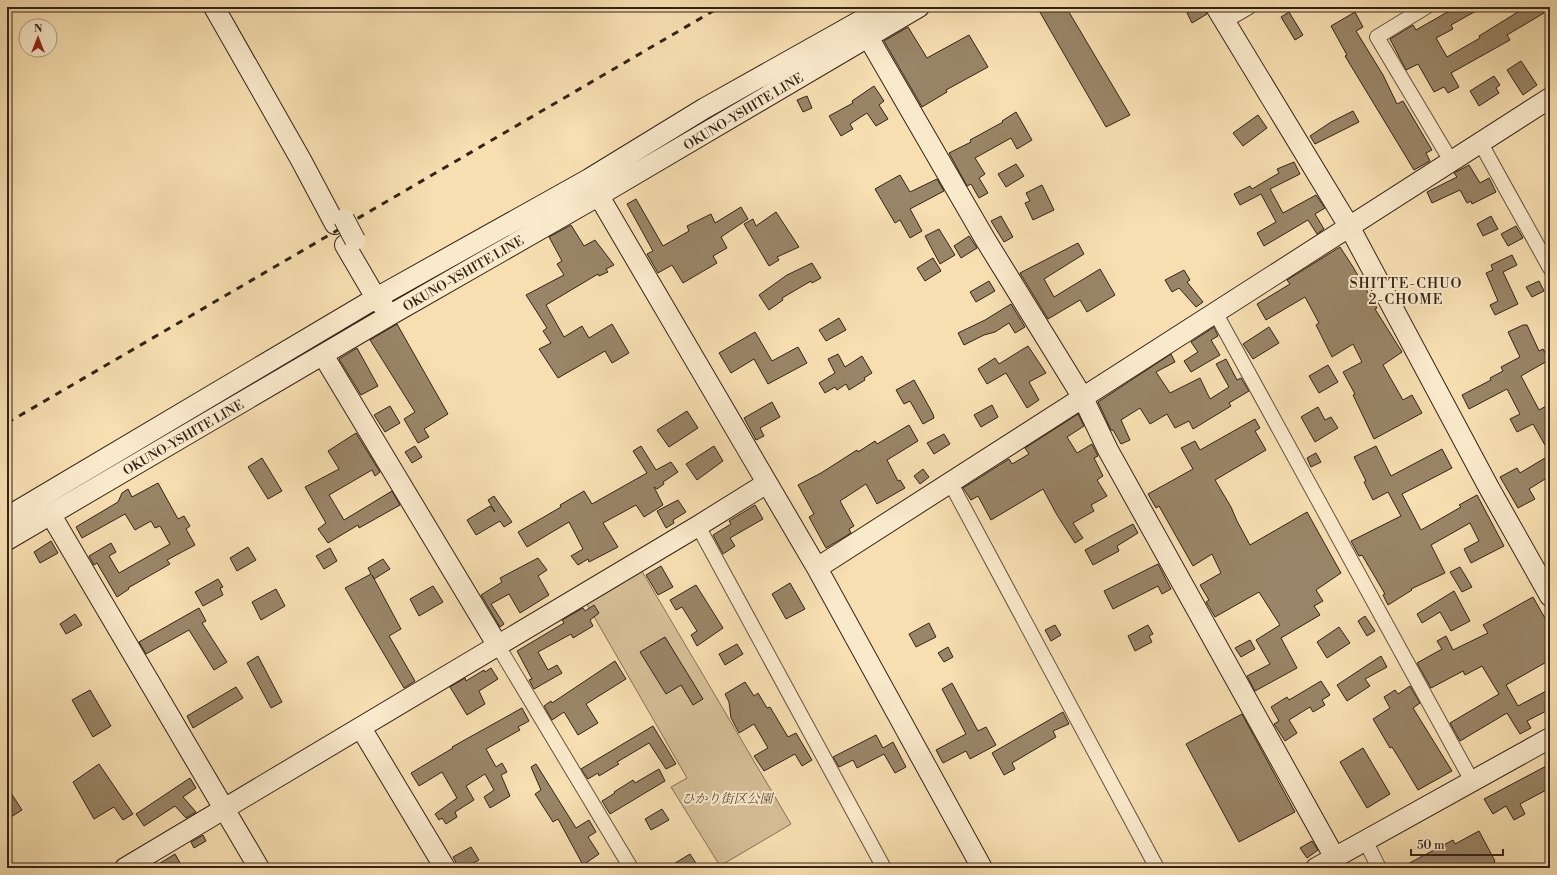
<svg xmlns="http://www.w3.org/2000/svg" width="1557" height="875" viewBox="0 0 1557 875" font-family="'Libre Bodoni','Noto Serif JP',serif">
<rect width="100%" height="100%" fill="#f7dfb1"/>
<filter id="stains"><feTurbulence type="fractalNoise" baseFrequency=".005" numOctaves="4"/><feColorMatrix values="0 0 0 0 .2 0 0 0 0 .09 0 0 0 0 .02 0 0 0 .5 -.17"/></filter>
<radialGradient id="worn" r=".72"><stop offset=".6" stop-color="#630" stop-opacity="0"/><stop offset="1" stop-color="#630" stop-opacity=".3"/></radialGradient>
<!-- green -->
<path fill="#d6bf97" stroke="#857157" d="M640,568L791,824L720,866L671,787L687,778L585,601Z"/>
<!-- building -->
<path fill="#998567" stroke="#342317" d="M1037,7H1066L1130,115L1106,127Z
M1198,7H1203L1207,14L1192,23L1187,13Z
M1449,7H1483L1451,25L1453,29L1436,38L1447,57L1480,38L1479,36L1526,7H1541L1544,13L1507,35L1510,40L1451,73L1459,87L1448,93L1444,87L1434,92L1418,64L1406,70L1390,39L1413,25L1416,30L1451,10Z
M1289,12L1303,35L1295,40L1281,17Z
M1355,12L1363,27L1356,31L1383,75L1397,104L1403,101L1432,150L1426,153L1430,161L1414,170L1345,56L1347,55L1331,26Z
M908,27L927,58L969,35L988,67L946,90L947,92L922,107L884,41Z
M1521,61L1537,85L1523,95L1507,70Z
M1494,76L1500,85L1496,88L1499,93L1479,106L1470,91Z
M874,86L884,101L879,105L888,119L876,126L867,113L850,124L853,129L841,136L829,116L853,103L852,101Z
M807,96L812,108L803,112L797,100Z
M1353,111L1359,122L1315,144L1310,136L1331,122Z
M1016,112L1032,140L1017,149L1011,138L975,158L985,174L979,178L988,193L979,198L971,184L967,186L949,153L971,142L970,140L1003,122L1002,121Z
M1258,115L1267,128L1243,146L1233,133Z
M1294,162L1300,174L1270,189L1283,213L1316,195L1325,208L1315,214L1324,229L1317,234L1308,220L1264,246L1257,233L1276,222L1261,194L1240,205L1234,194L1250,186L1252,189L1279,173L1277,169Z
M1016,164L1024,176L1006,187L998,174Z
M1469,165L1480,183L1489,178L1496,192L1472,204L1471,201L1467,203L1460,190L1432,203L1427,192L1457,177L1454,173Z
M900,175L910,192L937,179L944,191L910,209L922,231L910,238L900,220L895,223L875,189Z
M1042,185L1054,210L1033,220L1025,203L1030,201L1026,193Z
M636,199L663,246L689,231L687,226L711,214L715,223L741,207L748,219L721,237L727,248L713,256L717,263L683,283L672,265L658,273L647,254L653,251L627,204Z
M776,212L799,247L777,257L779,260L769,266L744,224L753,219L756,226Z
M1001,216L1013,237L1004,242L991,221Z
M1491,216L1498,229L1483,236L1477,224Z
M571,225L584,246L595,240L614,265L606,269L608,272L599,276L598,274L546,305L564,337L582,326L589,338L612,324L629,353L612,363L605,351L558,378L539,349L551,343L543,331L547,328L526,295L564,275L557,264L562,261L549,237Z
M1516,226L1523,238L1508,246L1501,234Z
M939,229L955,255L940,264L925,236Z
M969,236L977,248L961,258L954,246Z
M1078,243L1084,254L1044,279L1054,297L1100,269L1115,295L1087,312L1080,300L1048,319L1020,273Z
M1340,247L1353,267L1377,308L1375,309L1402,352L1383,365L1403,400L1412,395L1422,413L1374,439L1353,395L1355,394L1343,372L1362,362L1353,344L1332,357L1316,325L1319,323L1305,297L1266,320L1257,304L1290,284L1287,280Z
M1512,255L1517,265L1503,272L1518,304L1495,315L1490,305L1498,301L1486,273L1493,270L1491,265Z
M933,258L941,271L925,281L917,268Z
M812,263L821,278L812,283L811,281L782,298L783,300L769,310L759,295L787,275Z
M1184,270L1190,280L1187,282L1203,302L1196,307L1179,288L1172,292L1165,280Z
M989,281L995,291L976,302L970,292Z
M1539,281L1544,291L1532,297L1526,287Z
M1011,304L1025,327L1015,333L1009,323L995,332L984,335L964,345L958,333L985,320Z
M839,318L846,330L826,341L819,330Z
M397,324L448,414L424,429L429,437L418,443L404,419L415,412L370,340Z
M1523,325H1527L1539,351L1543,349L1549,360L1521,376L1539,410L1550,404V454L1533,424L1517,432L1510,419L1520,414L1507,389L1469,409L1462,395L1491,380L1490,378L1503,371L1501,367L1520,357L1508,332Z
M1214,327L1218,336L1211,340L1220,355L1191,372L1184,361L1198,352L1191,342Z
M1269,327L1279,343L1253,359L1243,344Z
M755,332L772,361L798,347L807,363L768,384L754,359L731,373L719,353Z
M1028,346L1046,373L1029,382L1039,400L1027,408L1006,373L987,384L978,369L995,358L999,364Z
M357,348L378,386L361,395L339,359Z
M838,354L845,367L862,356L872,373L864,378L865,380L849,390L846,384L837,390L835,387L825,393L819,383L835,373L828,359Z
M1171,354L1175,362L1156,372L1170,393L1200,378L1210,399L1229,387L1216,364L1226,359L1237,380L1241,378L1249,391L1229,403L1231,406L1193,429L1189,421L1175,428L1167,414L1150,424L1140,408L1121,420L1130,440L1121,444L1113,430H1111L1098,402Z
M1328,365L1338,382L1319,393L1309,376Z
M914,380L933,414L934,418L923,424L910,401L904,404L896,390Z
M772,402L780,417L760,428L764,436L756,440L744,418Z
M992,405L998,417L981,427L974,415Z
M390,406L400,423L385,432L374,415Z
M1318,407L1325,420L1331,417L1338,428L1315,442L1301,417Z
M687,411L698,428L669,447L657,430Z
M1078,414L1084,426L1067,437L1077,453L1092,444L1098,456L1094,458L1103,476L1097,480L1107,496L1091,505L1094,511L1073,523L1083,538L1075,543L1057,515L1043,489L991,520L978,496L971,500L963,488L1009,459L1012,464L1029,454L1025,448Z
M1255,419L1260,428L1255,431L1266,450L1215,480L1231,507L1237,521L1250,545L1307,512L1341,573L1316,590L1323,601L1314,606L1320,615L1281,638L1297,668L1255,691L1247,676L1270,664L1256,640L1280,625L1259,592L1215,617L1206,602L1209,600L1200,585L1221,573L1212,554L1193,566L1159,506L1156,508L1148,494L1193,469L1181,448L1195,441L1200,450Z
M909,425L918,441L887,460L898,481L900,480L905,488L877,504L866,484L840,501L854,526L849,529L851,533L826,548L809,517L814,514L798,485L821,473L857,450L858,452L875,441L877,444Z
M356,433L380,472L375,476L372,470L329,495L344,520L392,491L400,505L359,528L358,525L328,543L318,529L326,523L305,487L339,469L328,451Z
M944,434L950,444L934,454L927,443Z
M415,446L422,457L412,463L405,452Z
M641,446L656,470L671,462L678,472L663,482L664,484L657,489L654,487L663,505L644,517L636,505L603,523L618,547L589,562L588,559L578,565L571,556L583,549L569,522L527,547L518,532L561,507L560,505L584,491L592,504L647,473L633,451Z
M714,446L723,461L697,480L686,464Z
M1376,446L1391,476L1442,449L1452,468L1402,494L1421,530L1461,507L1459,505L1477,495L1504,546L1471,563L1464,549L1479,541L1470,523L1431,545L1445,573L1411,589L1412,590L1388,605L1383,595L1385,594L1362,555L1359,556L1351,541L1401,516L1388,492L1373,500L1364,482L1366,481L1354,457Z
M1316,453L1321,462L1311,467L1307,458Z
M1550,455V476L1529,489L1535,499L1518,508L1500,477L1517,468L1520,473Z
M262,458L282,491L268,499L248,467Z
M923,469L929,477L920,484L914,476Z
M158,483L178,519L184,516L190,526L186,529L195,545L167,560L170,564L128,588L129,589L117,597L97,563L94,565L89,556L111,543L116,552L109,556L119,573L170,544L160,526L155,528L151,521L135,530L125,514L82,538L76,527L118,502L122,493L128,489L132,497Z
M494,496L512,522L504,527L500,521L476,535L467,520L490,506L495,512L488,500Z
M678,500L686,512L673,520L674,523L666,528L657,511Z
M755,505L763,519L730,538L735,546L723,554L713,535L731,524L729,521Z
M1133,524L1138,533L1117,546L1119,551L1093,565L1085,550Z
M51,541L58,553L40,563L34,552Z
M248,547L256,560L237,571L230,558Z
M330,548L337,561L324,569L316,556Z
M538,558L547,570L538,576L549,595L520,613L509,594L491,604L504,624L500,627L481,595L502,582L500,578Z
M383,559L390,569L374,579L372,575L401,629L389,636L415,681L404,688L345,588L371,574L368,568Z
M1158,564L1171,589L1162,594L1158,586L1113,609L1104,591Z
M661,566L673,587L658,595L646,575Z
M1460,567L1472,587L1462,592L1450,572Z
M218,579L223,587L220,588L223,595L203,606L195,592Z
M790,583L805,609L786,619L772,594Z
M696,585L723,628L697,646L691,635L697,631L682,607L676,610L670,600Z
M433,586L443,602L419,616L410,599Z
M276,589L285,606L261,620L252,602Z
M1454,591L1470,621L1451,631L1440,612L1422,623L1417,614Z
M1533,597L1550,627V660L1506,685L1518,706L1550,689V709L1527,721L1531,728L1520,734L1507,713L1460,741L1450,723L1499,694L1482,666L1465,675L1463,671L1431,688L1417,663L1442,649L1437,641L1446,636L1453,650L1488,633L1483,625Z
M594,605L599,613L590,620L593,626L573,638L571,634L538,652L548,670L557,665L562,673L534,689L529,680L532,679L517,651L564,623L562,620L583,608L585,611Z
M199,608L206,621L202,623L227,662L214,670L189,630L146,654L139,642Z
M75,614L82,625L66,634L60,624Z
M1365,616L1375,631L1367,636L1358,621Z
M929,623L936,637L916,647L909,634Z
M1055,625L1061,635L1051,641L1045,630Z
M1148,625L1153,634L1149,636L1152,642L1135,651L1128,636Z
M1339,627L1350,643L1327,658L1317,642Z
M665,637L703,699L693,705L681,685L666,694L640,652Z
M1250,640L1255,649L1241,657L1235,648Z
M737,644L743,654L725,665L719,654Z
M948,647L953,657L944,662L938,653Z
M258,656L282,702L271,708L247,663Z
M1381,656L1387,667L1365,679L1370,686L1347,701L1337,685Z
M615,661L626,679L586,704L598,723L578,735L564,712L552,720L544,706L551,701L552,703Z
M491,668L498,679L479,691L485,704L467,715L450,687L465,678L466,681L484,670L485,672Z
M1321,681L1330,695L1322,700L1325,705L1313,712L1310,707L1289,720L1297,733L1285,741L1274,724L1279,721L1271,707L1287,697L1289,700Z
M745,682L754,696L758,693L767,708L770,707L788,737L796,733L812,760L802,766L795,754L764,771L754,756L768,748L754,724L739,733L731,718L729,702L725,694Z
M952,683L978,731L986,727L996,745L970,759L966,751L943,763L936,750L966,734L942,689Z
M1410,686L1420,703L1413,708L1452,771L1418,790L1402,763L1392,747L1390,748L1373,719L1390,708L1384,697L1395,690L1398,694Z
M236,687L243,698L193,728L187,716Z
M90,690L111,726L93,737L72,700Z
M522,708L529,721L518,727L520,730L486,749L496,767L502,763L507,772L501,775L510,796L490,808L484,797L494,790L485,774L466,786L474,800L455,812L457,817L446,824L442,818L439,820L435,814L457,798L442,772L419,786L411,773L453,748L452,747Z
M1063,712L1069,724L1053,731L1056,737L1012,763L1015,769L1004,775L992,753Z
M1242,714L1295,812L1239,842L1186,744Z
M653,726L676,764L666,769L649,743L617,762L619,764L599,776L598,773L588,779L581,769Z
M876,735L883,748L893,742L906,767L895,773L884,754L857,768L853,760L839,767L833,757Z
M1363,748L1390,794L1367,808L1340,762Z
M99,764L133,814L123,820L114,807L94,819L73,782Z
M536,764L576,828L589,820L596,832L588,837L599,854L583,865L558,819L553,822L535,794L541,790L531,767Z
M1550,764V788L1520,804L1525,814L1514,820L1506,806L1493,814L1484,799Z
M659,769L665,781L610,814L602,801L615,793L614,792L633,780L635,783Z
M190,778L196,788L183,797L196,812L186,818L175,806L144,826L136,814Z
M7,787L22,810L11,817L7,812Z
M662,809L669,820L651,830L645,819Z
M1479,831L1495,861L1494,862L1497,868H1400L1453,840L1455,844Z
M203,835L206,841L194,848L191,842Z
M1312,841L1318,850L1307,858L1300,848Z
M471,847L479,860L473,863L476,868H459L453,857Z
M175,854L183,868H152Z
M690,854L697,865L691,868H667Z"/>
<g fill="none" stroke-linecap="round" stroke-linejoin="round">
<defs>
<path id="street" d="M1426,7L1377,37L1451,161
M1225,21L1249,7
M1480,142L1550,268
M1215,312L1472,781
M950,482L1157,868
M698,526L884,868
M498,646L631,868
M1366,842L1379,868"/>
<path id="secondary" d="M214,7L301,160L335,224
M1216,7L1350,228L1488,486L1550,596
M868,37L985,239L1083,398L1108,450L1335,858
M593,186L817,568L982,868
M345,245L376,298L384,307
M323,355L498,646
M51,515L259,868
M7,517L376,298L589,179L705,108L885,7
M7,540L392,314L598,196L919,7
M817,568L1550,98
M361,728L445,868
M125,868L698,526L767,483
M1316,868L1550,738"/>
</defs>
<!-- street casing -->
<use href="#street" stroke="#65523e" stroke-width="16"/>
<!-- secondary casing -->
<use href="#secondary" stroke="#342317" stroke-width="22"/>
<!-- street -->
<use href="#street" stroke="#faeacc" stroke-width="14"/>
<!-- secondary -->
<use href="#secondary" stroke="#faeacc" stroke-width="20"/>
<!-- rail -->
<path stroke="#342317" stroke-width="3" stroke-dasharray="7 7" stroke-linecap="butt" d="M7,423L720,7"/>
<defs>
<path id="secondary-bridge" d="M344,219L355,240"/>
</defs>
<!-- secondary-bridge casing -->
<use href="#secondary-bridge" stroke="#342317" stroke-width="22" stroke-linecap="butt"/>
<!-- secondary-bridge -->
<use href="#secondary-bridge" stroke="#faeacc" stroke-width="20"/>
</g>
<g text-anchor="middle" stroke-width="4" stroke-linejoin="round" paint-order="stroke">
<!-- street labels -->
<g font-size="13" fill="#342317" stroke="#faeacc">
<text transform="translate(743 111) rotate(-31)" y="5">OKUNO-YSHITE LINE</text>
<text transform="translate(463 273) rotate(-30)" y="5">OKUNO-YSHITE LINE</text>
<text transform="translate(183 437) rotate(-30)" y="5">OKUNO-YSHITE LINE</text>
</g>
<!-- park labels -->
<g font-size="13" font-style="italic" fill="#5c4a37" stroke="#faeacc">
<text x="727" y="803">ひかり街区公園</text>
</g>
<!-- neighbourhood labels -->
<g font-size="14" letter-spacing="1" fill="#342317" stroke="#faeacc">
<text x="1406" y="288">SHITTE-CHUO<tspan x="1406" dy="16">2-CHOME</tspan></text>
</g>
</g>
<!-- margin -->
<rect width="1557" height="875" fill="none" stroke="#f7dfb1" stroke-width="24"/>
<rect x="8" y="8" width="1541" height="859" fill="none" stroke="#342317" stroke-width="2"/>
<rect x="12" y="12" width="1533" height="851" fill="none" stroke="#342317"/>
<!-- north arrow -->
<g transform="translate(38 38)"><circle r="19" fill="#faeacc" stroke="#ab9a84"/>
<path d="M0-3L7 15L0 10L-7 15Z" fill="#8f2418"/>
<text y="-6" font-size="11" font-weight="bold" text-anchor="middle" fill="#342317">N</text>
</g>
<!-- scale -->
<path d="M1411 849v6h92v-6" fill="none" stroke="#342317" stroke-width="2"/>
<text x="1417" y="849" font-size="12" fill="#342317" stroke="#faeacc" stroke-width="3" paint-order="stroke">50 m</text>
<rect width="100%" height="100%" filter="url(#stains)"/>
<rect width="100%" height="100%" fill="url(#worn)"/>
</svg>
